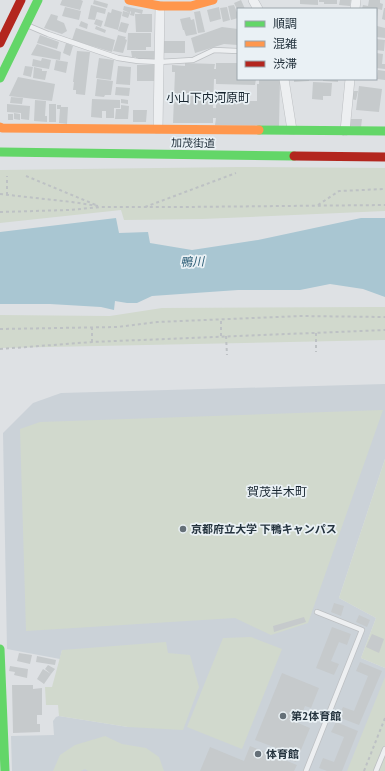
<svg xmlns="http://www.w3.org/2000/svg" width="385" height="771" viewBox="0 0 385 771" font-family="'PT Sans','Noto Sans JP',sans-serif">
<rect width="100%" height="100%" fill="#dee1e4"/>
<!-- built -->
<path fill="#cbd2d8" d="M385,384V459L339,598L376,618L361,658L385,668V680L348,771H12L11,736L54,735L53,721L56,717L59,716L128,727L62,650L60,659L7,649L3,433L33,403L61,393Z"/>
<!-- green -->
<path fill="#d1d9cd" d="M238,167L385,168V211L202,219L124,220L121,210L0,223V170Z
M378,307H385V340L0,348V315L110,316L162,308Z
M383,410L308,623L271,635L235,618L26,631L20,429L40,422Z
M385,459V668L361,658L376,618L339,598Z
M251,637L282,649L242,749L187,727L223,638Z
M166,642L168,653L190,655L199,687L183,730L128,727L59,716L58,705H46L45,687H52L62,650Z
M385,677V771H347Z
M105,736L122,744L146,748L159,757L164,771H88L85,769L81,771H53L60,755L75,745Z"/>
<!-- water -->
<path fill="#a9c6d2" d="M116,218L119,233L148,232L150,243L192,250L258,240L361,218H385V297L363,289L330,284L300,290H238L152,296L137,303H127L115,301L114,310L101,307L50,304H0V232Z"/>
<!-- building -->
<path fill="#c6cacc" d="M62,0H81L83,1L80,10L60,5Z
M94,0L108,4L107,8L93,4Z
M241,0L245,9H237L234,3Z
M300,0H318V5L300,4Z
M319,0H337V4H324V2H319Z
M340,0H351L350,6L339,5Z
M369,0H380V3L383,4L382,10L378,9L377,22H376V9H362L363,5L368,6Z
M91,5L106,9L105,14L97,12L95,20L88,19Z
M234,5L238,15V18L231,20L228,6Z
M124,6L143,10L142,14L135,12L134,16L130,15L131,12L130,11V13L123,10Z
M65,7L81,11L79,20L62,16Z
M219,7L221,19L210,22L207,10Z
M227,7L230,20L223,22L220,8Z
M384,8H385V20L382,19Z
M112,9L122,12L118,30L104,26L108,12L111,13Z
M123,11L130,13L128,18L122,16Z
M200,11L205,32L198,33L194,12Z
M51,14L58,16L57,20L64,23L67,31L62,34L44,28Z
M135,14H152V32H136Z
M190,17L191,20L194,19L197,34L186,36L184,30H183L180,19Z
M96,19L103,21L101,27L94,24Z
M81,21L88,24L87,29L79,26Z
M121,22L129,24L126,33L118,31Z
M96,26L106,30L105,33L95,29Z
M377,26L385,28V38L376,37V28Z
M222,27L238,29V45L224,44L195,53L191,38Z
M76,28L115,40L112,52L72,40Z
M128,33H151V47H146V50H127Z
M40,35L59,42L57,49L37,43Z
M118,35L126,37L125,39L127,40L123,53L113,51Z
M376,39L385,40L384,51L376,50Z
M164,41H185V53H164Z
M66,43L73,46L70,56L63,53Z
M37,44L61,52L60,60L31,55Z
M77,51L90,52L85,95L76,94V90H73L74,82H73Z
M131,51H156V59H136V57H132Z
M376,53L383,54L382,64H385V69L376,68Z
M42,58L51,60L49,69L32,66L33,59L41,61Z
M99,58L114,60L111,80L96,78Z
M56,60L68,62L66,73L54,70Z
M185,63L215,64L214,69H216V63H238V79H256L255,85L216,84V79H214L213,108H216V101H257V84H259V79H280L279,126L215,125L216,118H213V123H173L175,72H172V65L185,66Z
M137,65H154L155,81H137Z
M25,66L33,67L31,77L23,75Z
M118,66L131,67L130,85L116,84Z
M34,67L42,69V71H47L45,80L33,78Z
M378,70L385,71V80L377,79Z
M18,77L55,84L52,101L9,96Z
M97,79L113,81L111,95H105L104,97L95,96Z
M294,79H309V81L294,82Z
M323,79H338V82L323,81Z
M313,82L332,83L331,96H323V100L312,99Z
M359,86L382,89L379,112L356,110Z
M116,87L130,88L129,96L115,95Z
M351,91H358L356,100L350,99Z
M11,97L23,98L22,104L10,103Z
M92,99L120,100V108H114V118H106V111H102V118L91,117Z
M121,99L128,100V104L121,103Z
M35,100L46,101L45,116H47V122L34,121Z
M7,104L30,106L29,120L21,119V113L7,112Z
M49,104H56V122H49Z
M57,105H61V107H68L67,124L59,123L60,109H57Z
M121,105L129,106L128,119H115L116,109H121Z
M133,110H147L146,122H133Z
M14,113L20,114V120L14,119Z
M8,114H13V120H8Z
M350,119H362L361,127L349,126Z
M334,603L344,606L341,616L331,612Z
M359,615L370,620L367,627L356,622Z
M304,617L306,622L274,632L273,626Z
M332,627L351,634L347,645L339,642L331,661L339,664L334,675L316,668Z
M372,634L384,639L379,653L366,647Z
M19,653L32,655L30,664L17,661Z
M37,656L56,660L55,665L36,662Z
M360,662L382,671L359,725L338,717L343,707L354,711L368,676L356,671Z
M48,665L55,669L51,674L45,669Z
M10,666L28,669L27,678L14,675L15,672L9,671Z
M43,669L51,674L44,684L37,679Z
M282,673L319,688L311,708L305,706L298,723L310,728L296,762L277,754L279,749L255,740Z
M12,685H33V689L42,688V715H37V724H40V732L13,733Z
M336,722L358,731L342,771H327L319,768L323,758L334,762L344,737L331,732Z
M250,746L297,765L294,771H200L210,747L244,761Z"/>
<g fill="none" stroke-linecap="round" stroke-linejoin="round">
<defs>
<path id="lane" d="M29,26L48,34L118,58L138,61L159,62L193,60L214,50L238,51
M306,771L362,630L317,612
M376,771L385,749"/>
<path id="street" d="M253,0L258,9
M355,9L356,0
M284,79L292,130
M158,129L160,6
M345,131L350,79"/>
</defs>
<!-- lane casing -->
<use href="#lane" stroke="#bcbfc2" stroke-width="6"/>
<!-- street casing -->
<use href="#street" stroke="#bcbfc2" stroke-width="10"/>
<!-- path -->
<path stroke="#bdc1c4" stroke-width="2" stroke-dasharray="3 3" stroke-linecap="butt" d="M26,176L96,205
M0,194L72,202L98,206
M7,195V176
M318,205L339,191L385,189
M145,207L236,173
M0,212L69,210L101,207H183L385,205
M92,327V342
M0,329L117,327L157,322L300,316L385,317
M316,333V352
M221,336V319
M226,336L227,355
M0,349L92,342L385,330
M364,771L385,718"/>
<!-- lane -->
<use href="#lane" stroke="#edeff1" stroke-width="4.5"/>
<!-- street -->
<use href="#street" stroke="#edeff1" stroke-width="9"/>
<!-- fast -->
<path stroke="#63d668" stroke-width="9" d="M0,78L38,0
M259,130L385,131
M0,152L294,156
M0,649L5,771"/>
<!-- slow -->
<path stroke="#ff974d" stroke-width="9" d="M129,0L160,6H191L213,0
M0,127L2,128L259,130"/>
<!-- jam -->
<path stroke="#b3261e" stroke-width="9" d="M0,43L21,0
M294,156L385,157"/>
</g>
<!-- markers -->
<g fill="#657078" stroke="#eaf1f5" stroke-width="1.5">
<circle cx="183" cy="529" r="4"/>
<circle cx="283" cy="716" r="4"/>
<circle cx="258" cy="754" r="4"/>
</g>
<g text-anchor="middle" stroke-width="3.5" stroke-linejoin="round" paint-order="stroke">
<!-- street labels -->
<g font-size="11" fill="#24333e" stroke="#eaf1f5">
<text transform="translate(193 143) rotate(1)" y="4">加茂街道</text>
</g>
<!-- poi labels -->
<g font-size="11" font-weight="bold" fill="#24333e" stroke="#eaf1f5" text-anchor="start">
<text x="191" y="533">京都府立大学 下鴨キャンパス</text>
<text x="291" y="720">第2体育館</text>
<text x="266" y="758">体育館</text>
</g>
<!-- neighbourhood labels -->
<g font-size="12" fill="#16242e" stroke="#eaf1f5">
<text x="208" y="102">小山下内河原町</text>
<text x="277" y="496">賀茂半木町</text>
</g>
<!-- water labels -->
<g font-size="12" font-style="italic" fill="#2b5c75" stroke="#eaf1f5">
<text transform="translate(192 262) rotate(-2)" y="4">鴨川</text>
</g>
</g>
<!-- legend -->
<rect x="237" y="8" width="140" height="72" fill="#eaf1f5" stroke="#9ba5ac"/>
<rect x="245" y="21" width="20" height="6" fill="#63d668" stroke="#9ba5ac"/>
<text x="273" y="28" font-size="12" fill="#24333e">順調</text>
<rect x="245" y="41" width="20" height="6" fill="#ff974d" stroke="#9ba5ac"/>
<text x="273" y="48" font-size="12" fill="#24333e">混雑</text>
<rect x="245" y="61" width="20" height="6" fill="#b3261e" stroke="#9ba5ac"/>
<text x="273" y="68" font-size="12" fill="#24333e">渋滞</text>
</svg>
